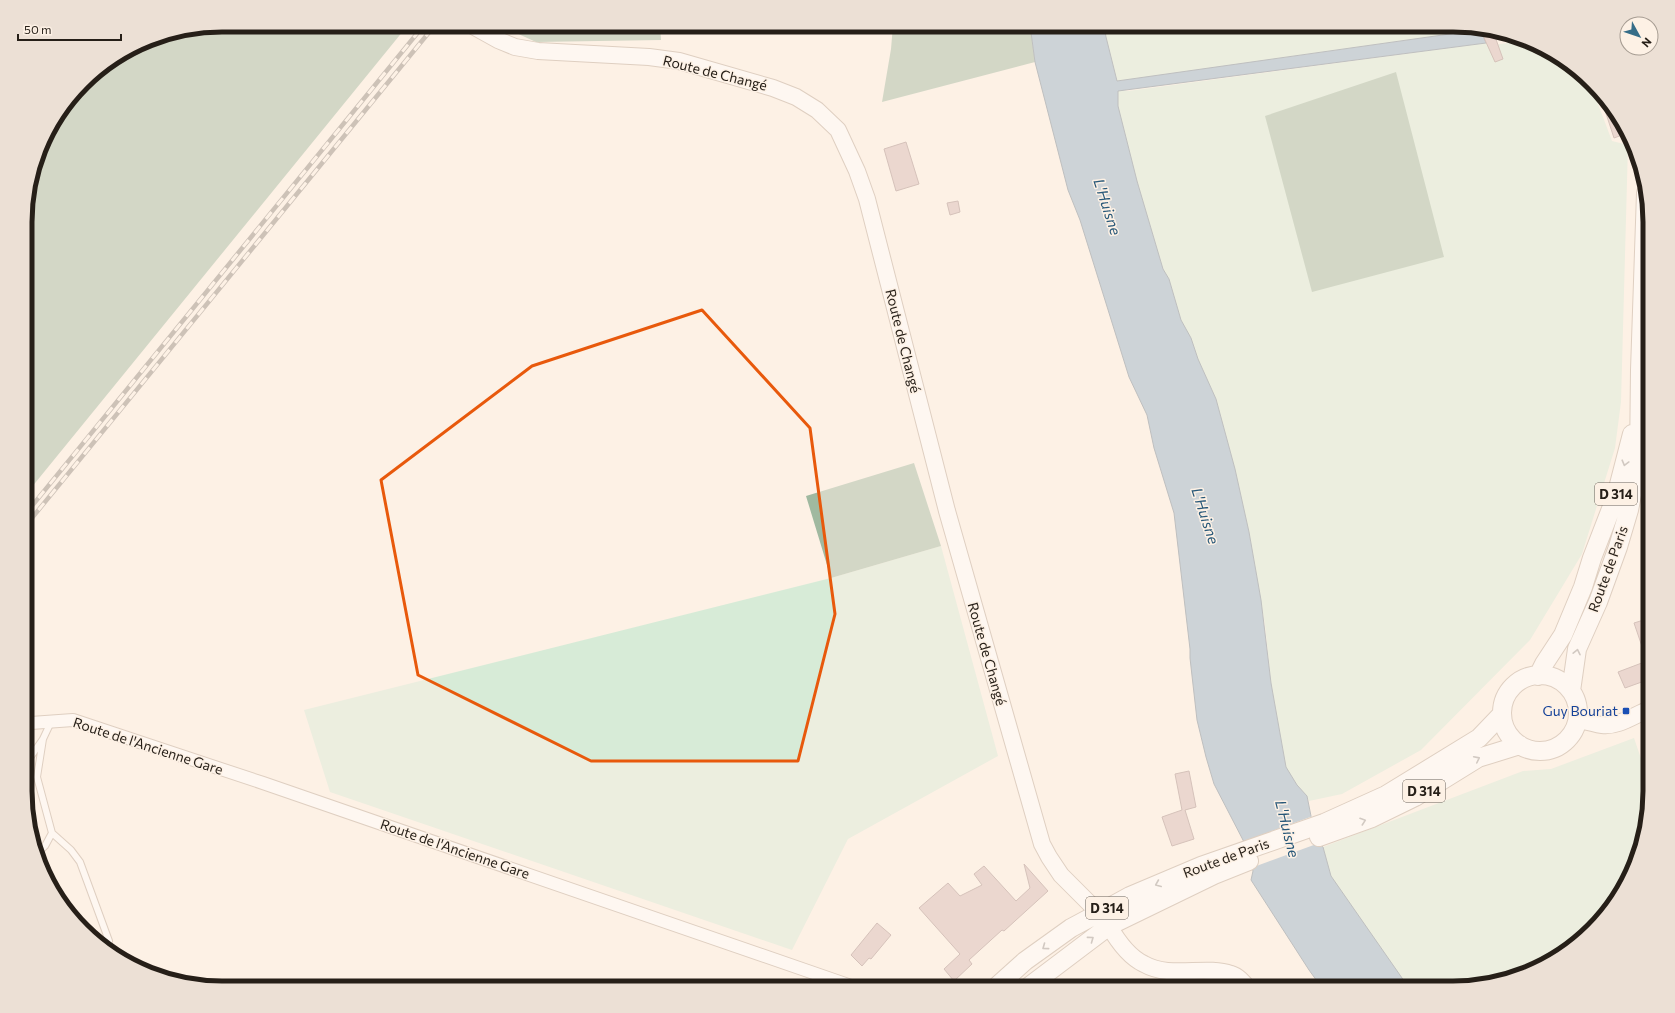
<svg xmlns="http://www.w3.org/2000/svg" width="1675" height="1013" viewBox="0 0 1675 1013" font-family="Commissioner,sans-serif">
<rect width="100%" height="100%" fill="#fdf1e5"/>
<!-- green -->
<path fill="#d7ebd7" d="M1104,25H1453L1478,29V30L1117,81L1106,37Z
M1526,40L1562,58L1589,80L1612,141L1628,145L1621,402L1615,448L1582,554L1530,640L1421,750L1342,794L1309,801L1307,796L1297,785L1286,767L1271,683L1265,625L1249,532L1235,469L1216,399L1198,359L1191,338L1181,320L1169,279L1163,269L1137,181L1118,106V90L1128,91L1486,43L1488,46Z
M941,546L998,756L848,839L792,950L330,792L304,710L831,578Z
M1634,738L1650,785V804L1640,854L1617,900L1583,939L1551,962L1504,981L1466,988H1432L1438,979L1428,988H1409L1331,876L1323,847L1523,771L1551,769Z"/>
<!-- forest -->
<path fill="#a0b9a0" d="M222,25H408L27,493V196L45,135L92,74L147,40Z
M499,25H660L661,40L536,42Z
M893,25H1030L1035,62L882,102L891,49Z
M1396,72L1444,257L1312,292L1265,116Z
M914,463L941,546L831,578L806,496Z"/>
<!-- water -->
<path fill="#93afc5" stroke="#728491" d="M1030,25H1104L1106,37L1117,81L1478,30H1481L1486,43L1118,91V106L1137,181L1163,269L1169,279L1181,320L1191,338L1198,359L1216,399L1235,469L1249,532L1261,600L1271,683L1286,767L1297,785L1307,796L1311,816L1321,845L1323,847L1331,876L1409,988H1322L1309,970L1251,880L1253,871L1244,842L1214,784L1206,757L1197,720L1190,658V649L1174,513L1154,448L1147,415L1129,377L1080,220L1068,190L1035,62Z"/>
<!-- pier -->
<path fill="#fdf1e5" d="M1313,816L1322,842L1251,868L1242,842Z"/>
<!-- building -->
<path fill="#d5b8b4" stroke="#a58a85" d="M1480,29L1493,31L1503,59L1495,62Z
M1601,94L1620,119L1625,134L1614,138L1600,95Z
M906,142L919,184L896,191L884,149Z
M958,201L960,212L950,215L947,203Z
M1650,618V679L1625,688L1618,672L1647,661L1634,623Z
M1189,771L1196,807L1185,810L1194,839L1172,846L1162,817L1182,810L1175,774Z
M1024,864L1048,891L1004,931L1002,930L969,960L972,964L954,981L944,969L960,954L919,908L948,883L960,896L982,885L974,874L984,866L1016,901L1030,888Z
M877,923L891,935L871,959L869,958L862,966L851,955Z"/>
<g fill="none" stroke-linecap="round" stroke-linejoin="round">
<defs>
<path id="lane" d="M43,739L37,777L52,833L71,850L80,862L109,941
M27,762L43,739L51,722
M39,852L45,846L52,833"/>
<path id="street" d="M27,725L31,723L73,720L263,783L857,988"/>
<path id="secondary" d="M471,25L498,40L515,47L538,51L649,57L679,61L773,88L796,97L817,110L838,130L857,171L867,199L947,511L1042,844L1049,857L1061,875L1099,913
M1577,721C1588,720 1593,724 1602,725C1619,727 1634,715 1650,709
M1109,926C1117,940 1129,957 1144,964C1170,979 1205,965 1231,974C1238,976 1243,982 1248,988"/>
<path id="primary" d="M1502 713a38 38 0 1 1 76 0a38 38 0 1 1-76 0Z
M1538,676L1544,664L1563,635L1583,587L1592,558L1616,496L1632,434
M1571,691L1577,649L1598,602L1618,547L1629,510L1639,459L1640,370L1646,193
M1319,837L1372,818L1415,797L1478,758L1520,745
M995,988L1025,961L1071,928L1099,913L1130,896L1201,866L1324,823L1386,795L1479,738L1502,714
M1027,988L1109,926L1214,875L1249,861"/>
</defs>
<!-- lane casing -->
<use href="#lane" stroke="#baa795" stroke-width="8"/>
<!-- street casing -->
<use href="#street" stroke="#baa795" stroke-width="14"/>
<!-- secondary casing -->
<use href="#secondary" stroke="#baa795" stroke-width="18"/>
<!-- primary casing -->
<use href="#primary" stroke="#baa795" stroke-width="20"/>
<!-- lane -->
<use href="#lane" stroke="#fff" stroke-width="6"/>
<!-- street -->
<use href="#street" stroke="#fff" stroke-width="12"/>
<!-- secondary -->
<use href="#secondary" stroke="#fff" stroke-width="16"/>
<!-- primary -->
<use href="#primary" stroke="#fff" stroke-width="18"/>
<defs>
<path id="rail" d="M27,512L424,25
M27,524L435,25"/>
</defs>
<!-- rail casing -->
<use href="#rail" stroke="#92897f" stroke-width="4.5"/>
<!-- rail -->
<use href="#rail" stroke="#fdf1e5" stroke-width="3" stroke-dasharray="9" stroke-linecap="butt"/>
</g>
<!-- one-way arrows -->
<defs><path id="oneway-chevron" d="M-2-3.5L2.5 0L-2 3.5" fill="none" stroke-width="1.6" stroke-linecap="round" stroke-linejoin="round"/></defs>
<g stroke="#9d9a97">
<use href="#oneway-chevron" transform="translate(1625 463) rotate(105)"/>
<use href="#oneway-chevron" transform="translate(1577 652) rotate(-78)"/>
<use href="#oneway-chevron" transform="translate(1477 759) rotate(-26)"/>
<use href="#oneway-chevron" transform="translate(1363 821) rotate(-19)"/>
<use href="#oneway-chevron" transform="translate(1158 884) rotate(157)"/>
<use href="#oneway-chevron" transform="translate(1091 939) rotate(-36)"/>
<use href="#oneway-chevron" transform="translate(1045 947) rotate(144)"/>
</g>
<!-- marked area -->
<path d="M0 0H1675V1013H0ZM702,310L810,428L835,614L798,761H591L418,675L381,480L532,366Z" fill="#fdf1e5" fill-opacity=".55" fill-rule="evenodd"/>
<path fill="none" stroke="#e8590c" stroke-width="3" stroke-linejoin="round" d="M702,310L810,428L835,614L798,761H591L418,675L381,480L532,366Z"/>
<!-- markers -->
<rect fill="#1a4fb4" stroke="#fdf1e5" stroke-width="1.5" x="1622" y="707" width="8" height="8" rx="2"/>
<g text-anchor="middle" stroke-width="3" stroke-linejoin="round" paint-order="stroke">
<!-- shield labels -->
<g fill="#fdf1e5" stroke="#665e56" stroke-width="1">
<rect x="1595" y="483" width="42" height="22" rx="3"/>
<rect x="1403" y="780" width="42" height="22" rx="3"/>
<rect x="1086" y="897" width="42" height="22" rx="3"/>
</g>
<g font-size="13" font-weight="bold" fill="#261f18">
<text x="1616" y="499">D 314</text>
<text x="1424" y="796">D 314</text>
<text x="1107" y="913">D 314</text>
</g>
<!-- street labels -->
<g font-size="14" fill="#261f18" stroke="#fdf1e5">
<text transform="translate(715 73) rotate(14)" y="5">Route de Changé</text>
<text transform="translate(903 341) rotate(76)" y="5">Route de Changé</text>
<text transform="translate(1608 569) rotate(-70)" y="5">Route de Paris</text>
<text transform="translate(987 654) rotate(74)" y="5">Route de Changé</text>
<text transform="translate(148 746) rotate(18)" y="5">Route de l'Ancienne Gare</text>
<text transform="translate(455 849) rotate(19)" y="5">Route de l'Ancienne Gare</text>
<text transform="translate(1226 858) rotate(-20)" y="5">Route de Paris</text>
</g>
<!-- transit labels -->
<g font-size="14" fill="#164399" stroke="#fdf1e5" text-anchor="end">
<text x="1618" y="716">Guy Bouriat</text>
</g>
<!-- water labels -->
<g font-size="15" font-style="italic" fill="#285879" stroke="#fdf1e5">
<text transform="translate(1107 207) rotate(72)" y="5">L'Huisne</text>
<text transform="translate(1205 516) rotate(72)" y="5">L'Huisne</text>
<text transform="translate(1287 829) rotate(76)" y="5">L'Huisne</text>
</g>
</g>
<!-- crop -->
<path d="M0 0H1675V1013H0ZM222 32H1453A190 190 0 0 1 1643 222V791A190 190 0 0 1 1453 981H222A190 190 0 0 1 32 791V222A190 190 0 0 1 222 32Z" fill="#ece0d5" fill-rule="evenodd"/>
<path fill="none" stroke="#261f18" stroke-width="5" d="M222 32H1453A190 190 0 0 1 1643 222V791A190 190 0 0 1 1453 981H222A190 190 0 0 1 32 791V222A190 190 0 0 1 222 32Z"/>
<!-- north arrow -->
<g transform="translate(1639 36) rotate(130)"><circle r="19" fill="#fdf1e5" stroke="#a79d93"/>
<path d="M0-3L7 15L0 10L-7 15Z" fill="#366d88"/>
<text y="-6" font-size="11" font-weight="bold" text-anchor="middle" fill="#261f18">N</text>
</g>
<!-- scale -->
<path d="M18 34v6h103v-6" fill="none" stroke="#261f18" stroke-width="2"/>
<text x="24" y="34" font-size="12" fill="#261f18" stroke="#fdf1e5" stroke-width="3" paint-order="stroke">50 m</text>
</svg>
